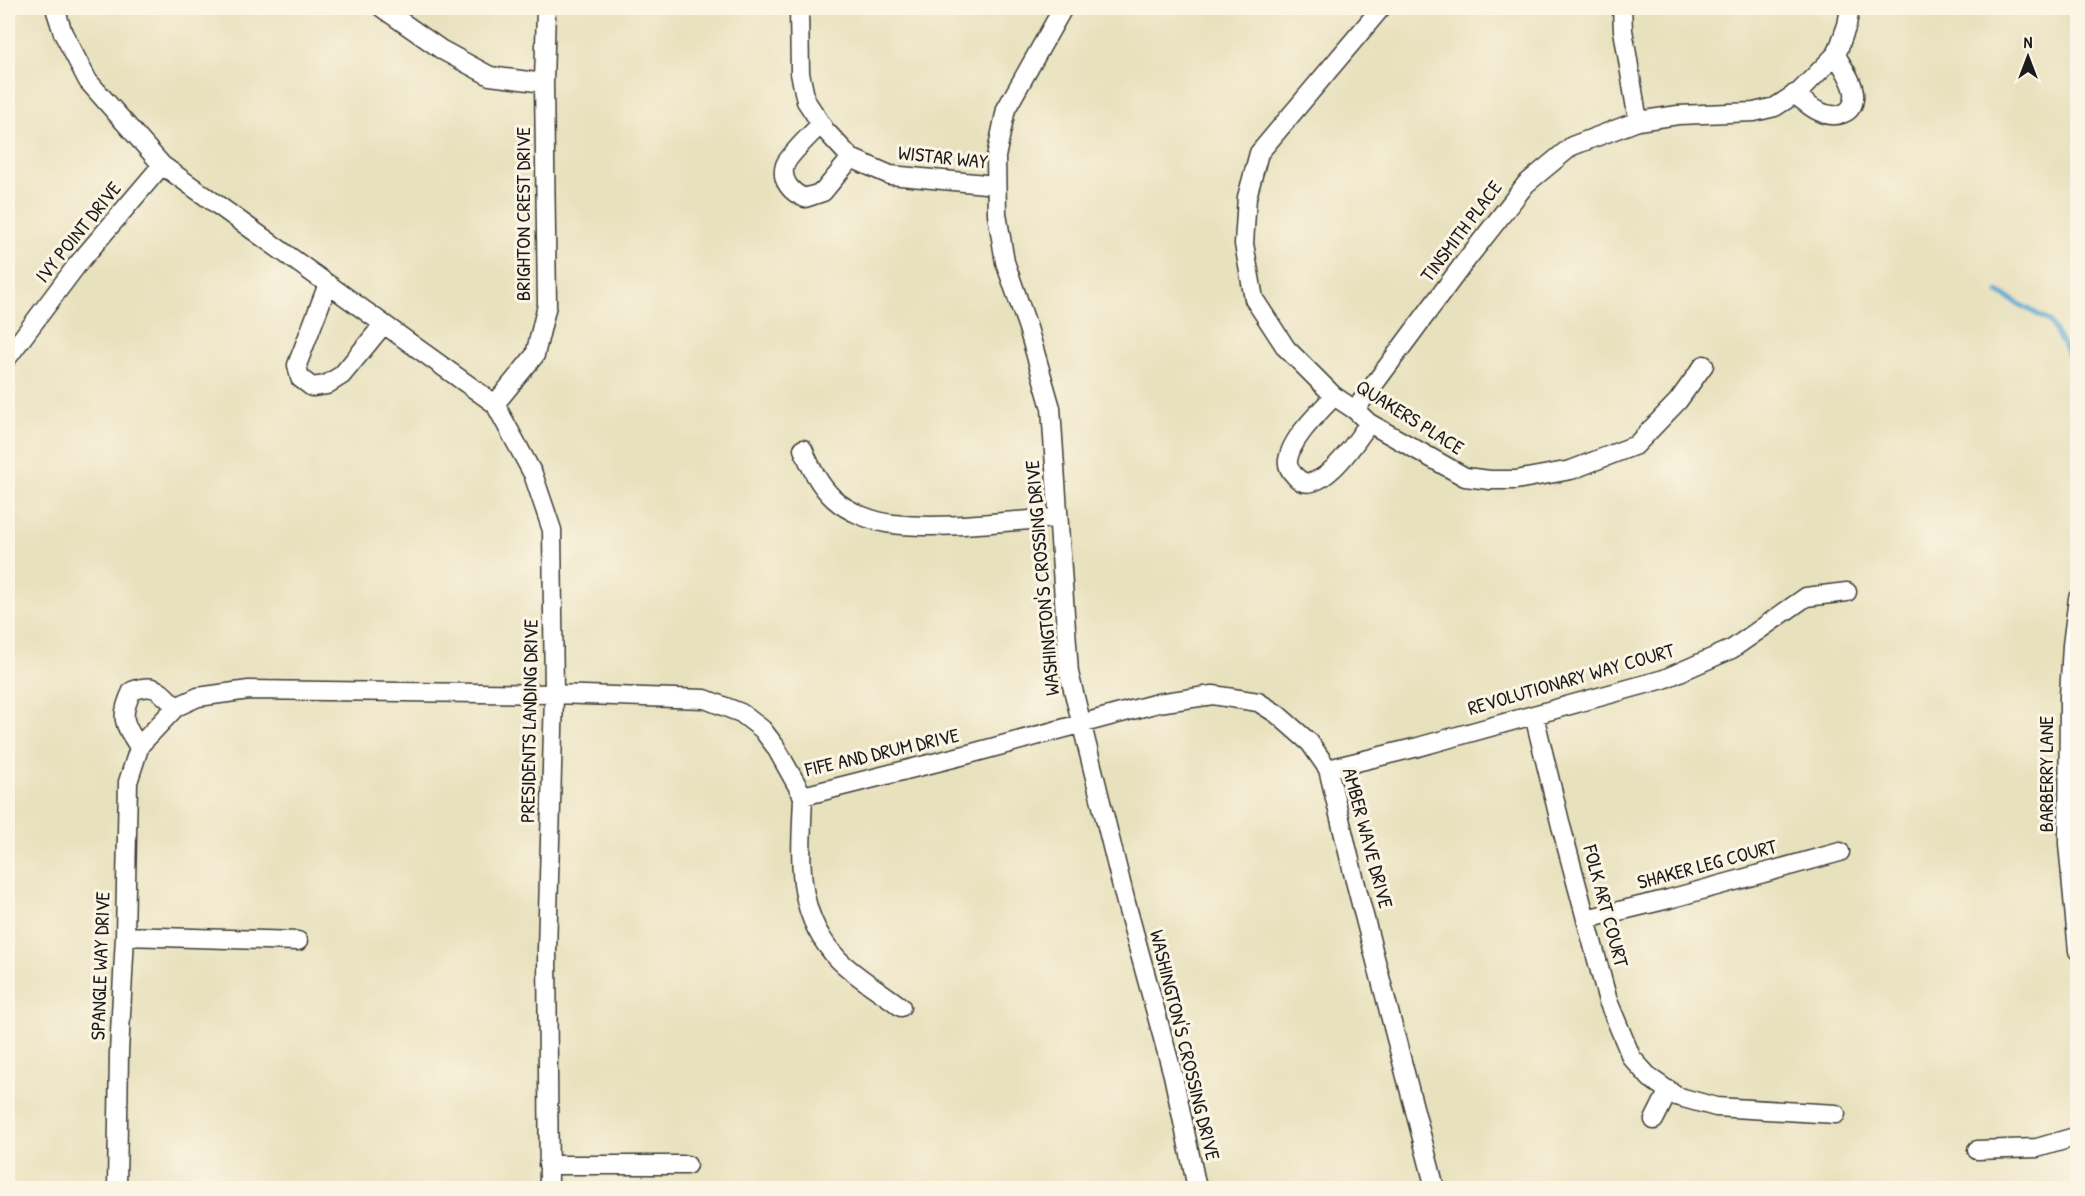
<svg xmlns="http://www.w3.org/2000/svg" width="2085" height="1196" viewBox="0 0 2085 1196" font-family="'Patrick Hand',sans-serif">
<rect width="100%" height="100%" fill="#fcf5e5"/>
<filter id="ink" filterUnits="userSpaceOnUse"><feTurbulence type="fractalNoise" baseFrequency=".0167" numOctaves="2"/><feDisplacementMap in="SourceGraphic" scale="12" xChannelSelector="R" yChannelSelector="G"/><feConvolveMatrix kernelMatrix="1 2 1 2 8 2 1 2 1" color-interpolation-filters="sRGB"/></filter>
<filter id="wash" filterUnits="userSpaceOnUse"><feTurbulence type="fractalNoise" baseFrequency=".008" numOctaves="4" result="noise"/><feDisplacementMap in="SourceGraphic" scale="24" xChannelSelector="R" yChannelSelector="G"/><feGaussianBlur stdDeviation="1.35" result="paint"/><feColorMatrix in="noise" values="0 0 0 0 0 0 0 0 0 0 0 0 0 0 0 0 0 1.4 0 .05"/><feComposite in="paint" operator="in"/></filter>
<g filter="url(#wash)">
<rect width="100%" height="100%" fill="#e8e1bd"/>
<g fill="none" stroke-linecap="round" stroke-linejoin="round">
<!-- stream -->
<path stroke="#58a6d1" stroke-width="5" d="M1998,292L2049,321L2078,370"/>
</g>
</g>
<g filter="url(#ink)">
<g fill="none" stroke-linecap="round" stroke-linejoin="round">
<defs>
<path id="minor" d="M55,8L63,33L88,81L162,165L495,404L533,474L552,530L554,694L547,951L549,1188
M382,8L442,50L490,76L544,83
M799,8L800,73L806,101L825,130L851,158L890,175L996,185
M1063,8L1006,109L996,157L997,214L1005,262L1028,328L1051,408L1069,673L1126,903L1173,1075L1197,1188
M1381,8L1259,153L1247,197L1244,244L1254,299L1286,348L1334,396L1355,410L1369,423L1465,477L1490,480H1516L1571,470L1636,445L1678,401L1704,365
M1622,8L1623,30L1638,121
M1794,94C1802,99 1809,107 1818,111C1834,119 1856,116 1854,93C1853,81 1842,66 1836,55
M821,124C813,132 788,156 785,165C780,181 792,193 805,198L823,192L851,158
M328,284L297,365L300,378L312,387L326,385L342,375L383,325
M8,357L77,265L162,165
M1334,396C1319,413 1291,438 1288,460C1287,466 1291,472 1295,476C1317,503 1358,439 1369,423
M495,404L535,355L547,305L544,83L546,8
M1355,410L1464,263L1526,184L1572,146L1638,121L1678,115L1754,112L1775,107L1800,91L1837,53L1847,25L1850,8
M803,449C811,468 819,485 834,499C848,512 874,522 893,524C944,530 1005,521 1057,518
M2078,598L2072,645L2069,696L2068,844L2078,951
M1534,715L1561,826L1608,1001L1628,1049L1631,1057L1650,1078L1676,1096L1716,1107L1836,1114
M139,747C124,724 119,718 132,691C156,682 159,691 176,707
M1328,769L1418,747L1664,679L1732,649L1806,597L1847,592
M803,796C801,856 793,913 839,960C856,977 882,992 901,1007
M1586,919L1669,899L1840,852
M125,936L298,941
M1654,1120L1669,1090
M1977,1150L2037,1148L2078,1136
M548,1165H687
M117,1188L119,1053L125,936L128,782L140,745L176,707L198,697L249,690L554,694L705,699L741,713L762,729L775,746L803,796L969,754L1158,703L1213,695L1258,702L1277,714L1310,743L1328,769L1354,877L1435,1188"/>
</defs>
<!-- minor casing -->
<use href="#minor" stroke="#3b3a34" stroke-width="21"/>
<!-- minor -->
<use href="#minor" stroke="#fff" stroke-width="18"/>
</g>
</g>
<g text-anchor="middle" stroke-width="6" stroke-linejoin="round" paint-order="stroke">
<!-- street labels -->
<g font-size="20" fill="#1c1c1c" stroke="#fcf5e5">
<text transform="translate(943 157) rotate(6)" y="7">WISTAR WAY</text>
<text transform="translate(523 214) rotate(-90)" y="7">BRIGHTON CREST DRIVE</text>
<text transform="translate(1461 231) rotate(-53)" y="7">TINSMITH PLACE</text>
<text transform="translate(78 232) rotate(-51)" y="7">IVY POINT DRIVE</text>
<text transform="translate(1410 417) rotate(32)" y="7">QUAKERS PLACE</text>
<text transform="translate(1042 578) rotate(-95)" y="7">WASHINGTON'S CROSSING DRIVE</text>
<text transform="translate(1571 679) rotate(-16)" y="7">REVOLUTIONARY WAY COURT</text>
<text transform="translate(529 721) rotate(-89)" y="7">PRESIDENTS LANDING DRIVE</text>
<text transform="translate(882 752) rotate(-13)" y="7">FIFE AND DRUM DRIVE</text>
<text transform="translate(2046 774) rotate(-90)" y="7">BARBERRY LANE</text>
<text transform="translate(1368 838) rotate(75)" y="7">AMBER WAVE DRIVE</text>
<text transform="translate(1707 864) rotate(-15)" y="7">SHAKER LEG COURT</text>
<text transform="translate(1606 906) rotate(75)" y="7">FOLK ART COURT</text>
<text transform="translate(100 966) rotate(-88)" y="7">SPANGLE WAY DRIVE</text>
<text transform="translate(1185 1045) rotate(76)" y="7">WASHINGTON'S CROSSING DRIVE</text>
</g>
</g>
<!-- margin -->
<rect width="2085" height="1196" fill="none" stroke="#fcf5e5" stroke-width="30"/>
<!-- north arrow -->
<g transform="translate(2028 57)" stroke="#fcf5e5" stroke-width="4.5" paint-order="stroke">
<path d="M0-4.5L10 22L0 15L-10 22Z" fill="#1c1c1c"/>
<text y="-9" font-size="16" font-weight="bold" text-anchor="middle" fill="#1c1c1c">N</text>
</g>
</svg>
